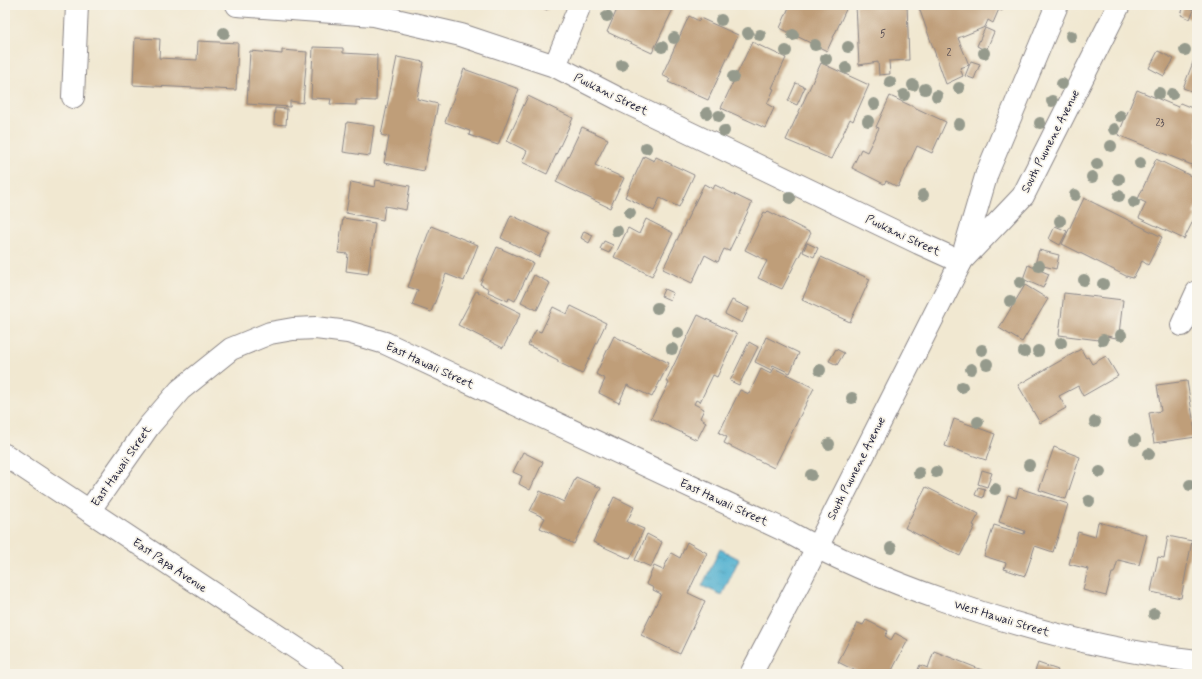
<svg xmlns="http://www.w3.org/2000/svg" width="1202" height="679" viewBox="0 0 1202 679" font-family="Mynerve,sans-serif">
<defs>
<pattern id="water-ripples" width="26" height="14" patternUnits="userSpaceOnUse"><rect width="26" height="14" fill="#51b1d0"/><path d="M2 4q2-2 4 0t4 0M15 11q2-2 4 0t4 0" fill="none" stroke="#4390aa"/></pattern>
</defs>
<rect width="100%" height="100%" fill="#f7f3e8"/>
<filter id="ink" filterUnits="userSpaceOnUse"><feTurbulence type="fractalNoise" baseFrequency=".025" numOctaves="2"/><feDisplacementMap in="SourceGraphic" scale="8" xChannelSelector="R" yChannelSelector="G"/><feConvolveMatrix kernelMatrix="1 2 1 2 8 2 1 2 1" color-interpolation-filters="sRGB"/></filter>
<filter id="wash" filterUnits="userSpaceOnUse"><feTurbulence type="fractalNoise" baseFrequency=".012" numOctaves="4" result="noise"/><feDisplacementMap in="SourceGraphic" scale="16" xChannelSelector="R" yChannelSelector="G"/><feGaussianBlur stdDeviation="0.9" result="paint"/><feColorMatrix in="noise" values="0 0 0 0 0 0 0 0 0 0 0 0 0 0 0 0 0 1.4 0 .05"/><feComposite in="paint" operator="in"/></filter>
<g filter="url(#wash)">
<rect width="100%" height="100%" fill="#f1e8d1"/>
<!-- water -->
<path fill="url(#water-ripples)" stroke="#3a6a86" d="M720,549L739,559L722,595L702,586Z"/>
<g id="blocks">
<!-- building -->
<path fill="#bf9e79" d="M536,5H549L547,10Z
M619,5H675L652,53L607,32Z
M790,5H848L827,51L780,28Z
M856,5H907L909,60L889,61L890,74L879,75L878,62L859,65Z
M918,5H1005L1002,11L999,9L993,23L988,20L985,27L958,38L969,65L960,68L963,76L946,84Z
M1184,6L1194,10L1190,19L1181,15Z
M689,16L699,21L700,18L738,35L708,100L668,82L670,79L662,75Z
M985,28L994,32L986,51L977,46Z
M135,38L160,39L159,58L197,60L198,41L238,43L236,90L133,85Z
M752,42L786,58L772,88L774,89L767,104L774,108L765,128L721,108Z
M313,47L343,48V53L377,55L376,101L356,100V105L330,104L331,99L311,98Z
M282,50L307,52L303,103L290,101V107L247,104L250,51L282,54Z
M1158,51L1174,59L1164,76L1149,68Z
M1197,52V93L1183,88Z
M397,57L424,62L417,99L438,104L424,171L384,163L389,137L381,135Z
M971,61L980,64L974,79L965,76Z
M821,63L869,85L853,121L850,119L831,159L786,140Z
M464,69L519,89L498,145L469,135L470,131L445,122Z
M796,83L805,87L797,105L788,101Z
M1137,90L1178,107L1180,103L1197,110V170L1191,167L1192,165L1118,135Z
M528,96L573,118L547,174L522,162L527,151L507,141Z
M890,96L946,122L932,153L917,146L898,187L886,181L884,184L852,168L861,149L867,152L879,128L876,127Z
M275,108L287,109L286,125L274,124Z
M347,122L374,126L370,156L343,152Z
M582,127L608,139L595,165L624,178L610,208L556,182Z
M644,156L654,161L656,157L694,175L679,207L660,198L654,211L625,197Z
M1156,159L1197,179V205L1193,214L1196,215L1184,239L1139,218L1146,203L1138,199Z
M376,180L410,186L406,210L385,206L383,220L346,213L351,182L375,187Z
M704,184L713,189L715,185L752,203L729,251L724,249L718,262L705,255L692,283L663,269Z
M1084,198L1162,237L1148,265L1142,261L1133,278L1126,276L1062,244Z
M768,211L811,233L782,289L758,278L767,261L745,250L764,212L766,213Z
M511,215L551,234L539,257L501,238Z
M343,218L375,223L368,274L346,271L348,254L338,253Z
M646,219L673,233L652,276L614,257L628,228L639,234Z
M431,226L478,245L464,281L446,274L431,312L412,305L418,290L408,287Z
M1055,226L1067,231L1060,245L1049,239Z
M584,231L593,235L589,243L581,238Z
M604,241L613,245L609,253L600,249Z
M807,243L818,248L814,257L803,252Z
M497,247L533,263L515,301L509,298L508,301L488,292L489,289L480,284Z
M1039,250L1059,255L1056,269L1035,264Z
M821,257L870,279L850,322L802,300Z
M1028,265L1049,274L1043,288L1023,279Z
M534,275L550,283L537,310L521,302Z
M1025,285L1048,299L1022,342L999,328Z
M664,289L673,293L670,300L661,296Z
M476,291L521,313L503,348L458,325Z
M1064,293L1123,300L1119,334H1117L1116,338L1107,336V339L1100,338L1099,340L1059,335Z
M732,300L749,308L742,323L725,314Z
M571,306L606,323L582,374L558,362V360L528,345L536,330L541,332L553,307L567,314Z
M698,315L737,334L717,377L713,375L700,402L696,400L694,404L704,409L700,418L706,422L697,440L651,418L669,383L666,381Z
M614,336L669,363L652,397L627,385L619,403L599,393L605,379L596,374Z
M766,337L799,353L790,373L773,365L771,370L755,362Z
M749,342L758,347L739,385L730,381Z
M836,349L844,353L837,365L829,361Z
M1081,349L1086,358L1088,357L1092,364L1106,356L1118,376L1083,396L1078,386L1059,396L1066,408L1040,423L1018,385Z
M774,368L814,388L774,468L724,443L727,437L719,433L740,390L749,394L761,369L771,374Z
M1187,381L1196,437L1154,443L1149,413L1161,411L1157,385Z
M954,419L995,434L986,460L945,446Z
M1054,447L1080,457L1066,499L1039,490Z
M523,452L543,462L530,490L519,484L522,476L513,472Z
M982,470L992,473L987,487L978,484Z
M576,477L601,488L574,544L540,528L545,518L530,511L540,491L564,502Z
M926,487L979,514L973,525L975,526L960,556L905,528Z
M978,487L985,489L983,498L975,495Z
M1019,488L1068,504L1053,552L1035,546L1025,576L1004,569L1006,563L984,556L994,525L1024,534L1025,531L999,522L1008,495L1016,498Z
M614,497L634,507L627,522L644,529L630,559L593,542Z
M1098,522L1147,535L1139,565L1118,560L1114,573H1112L1106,596L1083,590L1088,569L1069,564L1078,532L1095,537Z
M647,534L662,542L651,567L635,560Z
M1168,536L1192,541L1181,598L1151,592L1158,557L1164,558Z
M687,542L707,553L688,593L705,601L680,654L641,635L661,594L653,590L654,588L646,584L654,566L663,570L671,553L680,558Z
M866,620L888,631L885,636L891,640L895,633L908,640L890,674H862L838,662L858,623L863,625Z
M934,651L992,674H916L920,665L928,668Z
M1038,663L1058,670L1056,674H1034Z"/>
</g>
</g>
<g filter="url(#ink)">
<use href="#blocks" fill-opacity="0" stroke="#8a8586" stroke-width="1"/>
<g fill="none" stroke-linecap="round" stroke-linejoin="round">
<defs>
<path id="minor" d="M237,5L374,15L461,35L555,66L619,99L919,243L961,262
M555,66L580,5
M73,97L77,5
M1182,325L1197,292
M5,455L335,674
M89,511L149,426L180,390L231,349L270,333L293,329L316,328L348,332L385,343L788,532C838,560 889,581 943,600C1026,629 1110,651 1197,661"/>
<path id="major" d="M964,258L1023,196L1119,5
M751,674L801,579L961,262L987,173L1057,5"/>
</defs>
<!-- minor casing -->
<use href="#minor" stroke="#8a8586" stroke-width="24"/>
<!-- major casing -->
<use href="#major" stroke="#8a8586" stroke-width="24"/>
<!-- minor -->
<use href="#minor" stroke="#fff" stroke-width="22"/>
<!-- major -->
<use href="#major" stroke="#fff" stroke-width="22"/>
</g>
<!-- trees -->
<g fill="#959a8c">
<circle cx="607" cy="16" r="6"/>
<circle cx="721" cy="20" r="6"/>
<circle cx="224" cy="33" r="6"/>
<circle cx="748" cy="33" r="6"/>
<circle cx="760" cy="35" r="6"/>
<circle cx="793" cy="35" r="6"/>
<circle cx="1071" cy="36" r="6"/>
<circle cx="674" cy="38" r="6"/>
<circle cx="815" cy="45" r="6"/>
<circle cx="662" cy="47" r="6"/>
<circle cx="848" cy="47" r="6"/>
<circle cx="1185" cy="50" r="6"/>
<circle cx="786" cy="51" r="6"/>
<circle cx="984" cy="53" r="6"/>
<circle cx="826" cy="59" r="6"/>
<circle cx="622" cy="65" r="6"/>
<circle cx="846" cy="68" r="6"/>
<circle cx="733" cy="77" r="6"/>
<circle cx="890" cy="82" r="6"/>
<circle cx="1062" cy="84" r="6"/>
<circle cx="913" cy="85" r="6"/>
<circle cx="959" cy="88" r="6"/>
<circle cx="925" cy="89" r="6"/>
<circle cx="1159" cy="93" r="6"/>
<circle cx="1172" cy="94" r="6"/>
<circle cx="904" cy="95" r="6"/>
<circle cx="937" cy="96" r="6"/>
<circle cx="1052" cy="101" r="6"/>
<circle cx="874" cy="104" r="6"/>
<circle cx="707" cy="113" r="6"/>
<circle cx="719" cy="116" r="6"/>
<circle cx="1120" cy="116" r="6"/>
<circle cx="868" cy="121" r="6"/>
<circle cx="1040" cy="123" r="6"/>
<circle cx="959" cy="124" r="6"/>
<circle cx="1114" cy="129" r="6"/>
<circle cx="724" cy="131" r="6"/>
<circle cx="1111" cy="146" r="6"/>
<circle cx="646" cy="148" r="6"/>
<circle cx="1140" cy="163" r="6"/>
<circle cx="1097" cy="164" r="6"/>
<circle cx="1092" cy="177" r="6"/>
<circle cx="1119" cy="179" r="6"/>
<circle cx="923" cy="195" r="6"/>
<circle cx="1075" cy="195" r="6"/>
<circle cx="1119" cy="196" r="6"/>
<circle cx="790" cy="198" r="6"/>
<circle cx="1134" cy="202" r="6"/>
<circle cx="630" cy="213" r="6"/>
<circle cx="1060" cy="221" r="6"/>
<circle cx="617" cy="231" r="6"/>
<circle cx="1039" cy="266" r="6"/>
<circle cx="1084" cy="280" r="6"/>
<circle cx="1020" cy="282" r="6"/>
<circle cx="1103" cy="284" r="6"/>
<circle cx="1010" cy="301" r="6"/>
<circle cx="657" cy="308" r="6"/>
<circle cx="678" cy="333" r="6"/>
<circle cx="1121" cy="335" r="6"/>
<circle cx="1103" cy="340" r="6"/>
<circle cx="1061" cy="343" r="6"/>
<circle cx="672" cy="349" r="6"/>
<circle cx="982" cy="350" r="6"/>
<circle cx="1038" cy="351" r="6"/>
<circle cx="1024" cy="352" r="6"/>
<circle cx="987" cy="364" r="6"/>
<circle cx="971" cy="369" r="6"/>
<circle cx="820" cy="370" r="6"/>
<circle cx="962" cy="387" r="6"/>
<circle cx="852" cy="398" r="6"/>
<circle cx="978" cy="422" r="6"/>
<circle cx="1095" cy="422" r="6"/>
<circle cx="1135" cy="440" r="6"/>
<circle cx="829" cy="444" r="6"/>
<circle cx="1149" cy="454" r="6"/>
<circle cx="1029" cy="465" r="6"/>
<circle cx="936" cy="472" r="6"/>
<circle cx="1100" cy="472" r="6"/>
<circle cx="919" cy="473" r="6"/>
<circle cx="811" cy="475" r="6"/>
<circle cx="1190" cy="485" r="6"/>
<circle cx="995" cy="489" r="6"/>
<circle cx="1089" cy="501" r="6"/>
<circle cx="891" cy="548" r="6"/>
<circle cx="1154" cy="614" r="6"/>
</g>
</g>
<g text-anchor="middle" stroke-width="3.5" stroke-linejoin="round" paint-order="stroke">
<!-- number labels -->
<g font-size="10" fill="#49414a">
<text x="883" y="37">5</text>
<text x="949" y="56">2</text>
<text x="1160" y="126">23</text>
</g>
<!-- street labels -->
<g font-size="12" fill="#22223b" stroke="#f7f3e8">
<text transform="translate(611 94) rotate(26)" y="4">Puukani Street</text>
<text transform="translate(1050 141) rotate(-63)" y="4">South Puunene Avenue</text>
<text transform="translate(903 235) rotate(25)" y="4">Puukani Street</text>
<text transform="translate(430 365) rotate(25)" y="4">East Hawaii Street</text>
<text transform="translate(121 466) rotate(-55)" y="4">East Hawaii Street</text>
<text transform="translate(856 468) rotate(-63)" y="4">South Puunene Avenue</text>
<text transform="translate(724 502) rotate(25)" y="4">East Hawaii Street</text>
<text transform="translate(170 565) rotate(34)" y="4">East Papa Avenue</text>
<text transform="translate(1002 618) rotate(17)" y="4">West Hawaii Street</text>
</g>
</g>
<!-- margin -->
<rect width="1202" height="679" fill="none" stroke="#f7f3e8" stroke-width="20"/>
</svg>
